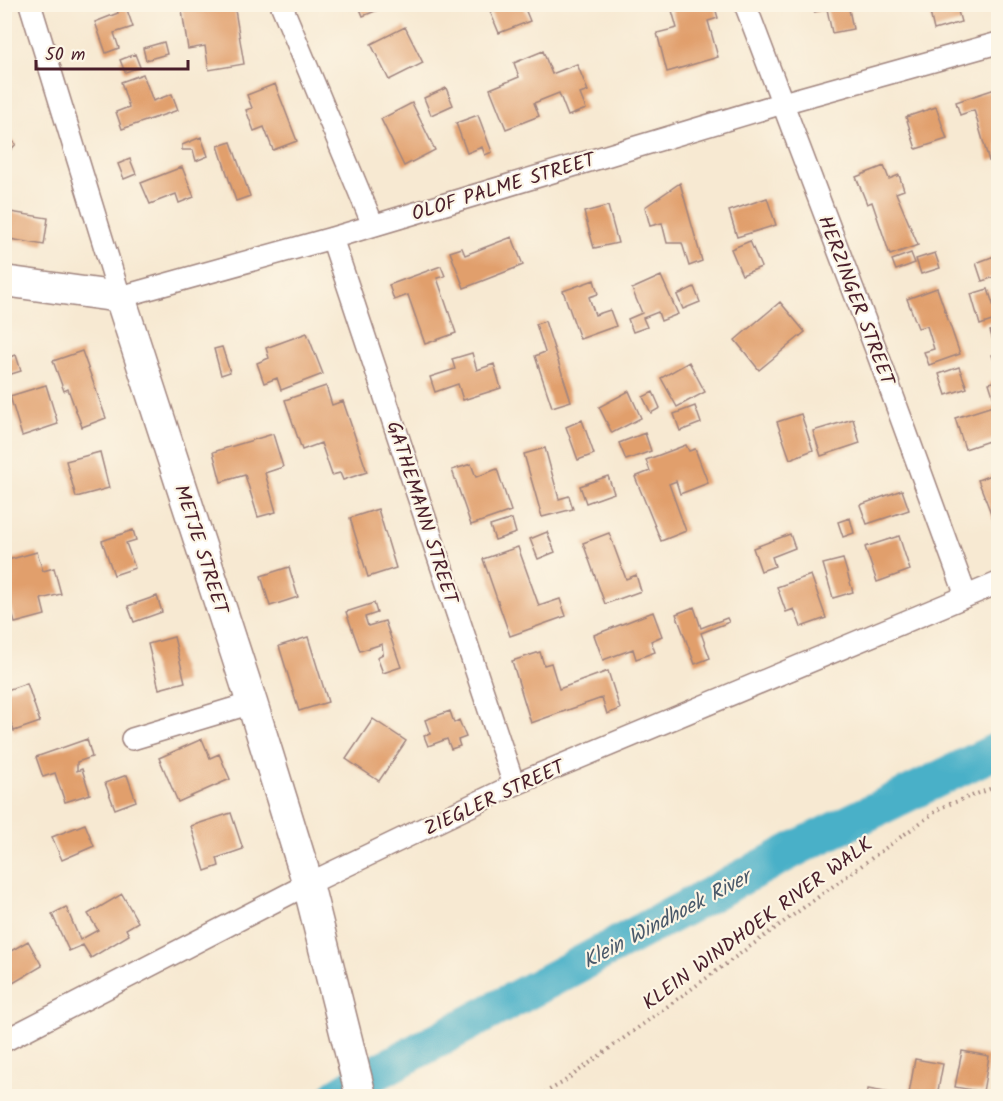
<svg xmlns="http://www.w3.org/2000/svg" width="1003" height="1101" viewBox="0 0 1003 1101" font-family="Kalam,sans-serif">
<rect width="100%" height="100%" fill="#fcf5e5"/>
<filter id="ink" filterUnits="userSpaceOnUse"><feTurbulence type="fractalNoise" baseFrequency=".0167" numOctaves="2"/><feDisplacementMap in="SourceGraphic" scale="12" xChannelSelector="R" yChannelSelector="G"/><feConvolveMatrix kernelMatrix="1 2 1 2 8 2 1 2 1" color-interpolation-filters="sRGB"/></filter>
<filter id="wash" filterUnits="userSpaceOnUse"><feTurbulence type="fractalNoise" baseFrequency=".008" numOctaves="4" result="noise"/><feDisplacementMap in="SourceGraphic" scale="24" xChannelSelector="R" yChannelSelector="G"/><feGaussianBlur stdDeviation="1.35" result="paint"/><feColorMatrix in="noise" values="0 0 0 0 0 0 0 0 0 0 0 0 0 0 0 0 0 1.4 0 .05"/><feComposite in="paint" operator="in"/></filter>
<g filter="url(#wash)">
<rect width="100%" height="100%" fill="#f7e9d2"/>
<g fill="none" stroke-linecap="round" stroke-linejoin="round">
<!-- river -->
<path stroke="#49b0c8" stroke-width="36" d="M337,1096L359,1082L799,847L998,750"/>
</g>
<g id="blocks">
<!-- building -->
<path fill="#e19f6c" d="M115,4H125L133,27L114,33L119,48L106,53L95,22L118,13Z
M181,4H234L244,64L209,70L205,46L188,49Z
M358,4H390V5L363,16Z
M487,4H523L530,21L499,33Z
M678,4H714L718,18L708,21L718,57L667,72L657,33L677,28L671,7Z
M813,4H848L853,29L832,33L827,9L814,12Z
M928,4H956L961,22L934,30Z
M405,27L423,63L389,80L371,44Z
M164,42L167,54L146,60L143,48Z
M543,51L552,74L577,64L588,91L580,94L586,109L568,116L559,93L534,103L539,116L506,129L490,89L519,77L514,63Z
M135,54L140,67L125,72L120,60Z
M143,74L153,101L172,94L178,110L122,129L116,112L129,107L121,82Z
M275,84L297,141L273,150L264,127L254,131L246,110L252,108L247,95Z
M446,88L453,105L431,115L424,98Z
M998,88V159L989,161L974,110L960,115L956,102Z
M412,103L435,150L404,166L381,119Z
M936,107L947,139L916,149L906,117Z
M478,115L492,152L485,155L482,147L467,153L456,123Z
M4,134L16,144L4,157Z
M201,137L208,156L196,161L193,150H182V145Z
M231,142L250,196L236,201L218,146Z
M130,159L136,174L124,179L118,164Z
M884,166L889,179L899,175L904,190L896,193L918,245L890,255L872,202L867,204L856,177Z
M182,167L194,197L179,203L176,194L150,204L141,183Z
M680,183L702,261L689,266L682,243H667L662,223L650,226L645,207Z
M767,198L776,225L737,237L729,211Z
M608,206L618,243L594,248L584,212Z
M4,211L48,218L44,245L4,238Z
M512,237L523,265L464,288L450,252L462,248L465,255Z
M750,241L761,267L742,275L731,249Z
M911,253L915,263L896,270L892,260Z
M935,253L940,268L921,274L916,259Z
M997,255L998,276L982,281L976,263Z
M441,266L445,276L437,278L456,333L425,344L408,295L394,300L389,285Z
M661,276L678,314L661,321L658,312L643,318L647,327L633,332L628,319L642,313L632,289Z
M594,280L598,294L589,297L595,315L610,310L616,326L580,339L563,291Z
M694,287L700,302L683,309L677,295Z
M937,288L960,354L929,365L924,352L934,349L927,326L918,328L907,299Z
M988,289L998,319L980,325L971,294Z
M780,302L805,332L759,370L735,340Z
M545,321L571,401L552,407L535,356L545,352L536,324Z
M998,328V345L995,347L990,331Z
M307,333L323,374L281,390L277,378L264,383L257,363L269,358L266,348Z
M222,347L230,372L221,375L214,349Z
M82,351L106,418L82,427L68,389L64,391L53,361Z
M472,353L477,370L494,364L501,388L463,400L458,384L435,392L430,377L455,369L452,359Z
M998,353V372L992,355Z
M16,355L21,371L5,376L4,359Z
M689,362L705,392L677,407L661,378Z
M959,367L967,388L946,395L939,374Z
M998,381V404L996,405L989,383Z
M46,385L58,424L22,436L10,396Z
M326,386L332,405L343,401L367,472L343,480L340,473L332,475L321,443L302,450L285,400Z
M629,391L641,418L612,433L599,407Z
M653,392L660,408L651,413L643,397Z
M996,405L998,413V438L965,449L955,418Z
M695,406L701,423L680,431L674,414Z
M801,414L813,450L790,459L777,422Z
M853,419L860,443L821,456L813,431Z
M582,420L594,454L578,460L566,427Z
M645,433L651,451L626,460L619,443Z
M273,434L283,467L265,473L276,512L258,517L245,475L221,482L213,452Z
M686,445L689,451L695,449L708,483L680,494L676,481L669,484L686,531L661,541L635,477L650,471L646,460Z
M545,448L559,499L569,496L573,509L542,517L524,454Z
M100,452L109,488L76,497L66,461Z
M471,464L476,477L497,469L511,511L471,525L452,470Z
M998,472V531L978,480Z
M608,476L614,493L586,503L580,486Z
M902,490L909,510L867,524L860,505Z
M378,509L396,568L368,577L350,518Z
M850,518L854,533L843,537L838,522Z
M512,519L516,533L495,540L490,526Z
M133,530L136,540L126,543L135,568L114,575L102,541Z
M547,532L555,552L538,559L530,539Z
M609,533L626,579L636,575L641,591L605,604L583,543Z
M790,534L795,548L772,557L775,566L761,571L753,548Z
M899,536L910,570L877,582L865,547Z
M518,547L539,606L560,599L566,616L510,636L483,559Z
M37,552L43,571L54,568L61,594L41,599L45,615L15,623L4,585V561Z
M843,559L853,592L833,598L823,564Z
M289,567L298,597L270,606L261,576Z
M811,575L826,618L801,627L794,609L786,612L777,587Z
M157,596L162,612L134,622L128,606Z
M374,603L377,613L365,617L368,626L385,621L401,667L383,673L377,657L383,654L382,644L360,651L346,612Z
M694,607L701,628L727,618L729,622L701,633L710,658L695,664L676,614Z
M653,612L662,636L651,641L655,652L636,659L633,649L603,660L594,635Z
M174,637L185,682L159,689L148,644Z
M308,637L328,702L299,711L279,646Z
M540,652L544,665L551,663L559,689L608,671L620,709L607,714L602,698L531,723L512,661Z
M27,683L40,722L14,731L4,704V691Z
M450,711L454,723L459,720L466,737L458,740L460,746L451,749L447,739L428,746L424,736L430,734L425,720Z
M373,719L406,741L379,781L346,759Z
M87,739L92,757L77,762V771L82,769L90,794L65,802L55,773L43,777L36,757Z
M202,739L210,758L219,754L230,779L178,802L159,758Z
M127,775L136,801L115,809L105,783Z
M231,813L243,849L217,858L219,866L205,871L191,826Z
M85,824L94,846L62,860L52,837Z
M122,894L138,922L126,929L129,935L91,958L83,945L69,951L52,914L66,907L80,940L98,930L88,914Z
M28,941L42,966L8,986L4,980V955Z
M962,1051L989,1056L983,1092L955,1087Z
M915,1059L943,1064L937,1096L909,1094Z
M868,1089L896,1094L895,1096H867Z"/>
</g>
</g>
<g filter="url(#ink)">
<use href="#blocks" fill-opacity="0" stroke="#a0847e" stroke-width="1.5"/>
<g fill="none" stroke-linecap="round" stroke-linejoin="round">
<defs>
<path id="street" d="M30,4L120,297L332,238L783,103L998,43
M281,4L373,225
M745,4L875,347L966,596
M332,238L514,785
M132,739L252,703
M4,1041L308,884L514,785L998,583"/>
<path id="secondary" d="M4,281L120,297L252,703L308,884L361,1096"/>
</defs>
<!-- street casing -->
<use href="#street" stroke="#a0847e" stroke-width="24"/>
<!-- secondary casing -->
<use href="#secondary" stroke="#a0847e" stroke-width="33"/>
<!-- path -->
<path stroke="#a0847e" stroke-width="4" stroke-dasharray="1.5 4.5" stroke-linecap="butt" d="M539,1096L562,1083L942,807L998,786"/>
<!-- street -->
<use href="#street" stroke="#fff" stroke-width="21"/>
<!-- secondary -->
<use href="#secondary" stroke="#fff" stroke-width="30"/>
</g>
</g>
<g text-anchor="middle" stroke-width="4.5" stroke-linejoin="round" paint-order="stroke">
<!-- street labels -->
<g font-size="20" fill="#4a1f2b" stroke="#fcf5e5">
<text transform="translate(503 186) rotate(-17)" y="7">OLOF PALME STREET</text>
<text transform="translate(857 300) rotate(69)" y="7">HERZINGER STREET</text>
<text transform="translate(423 512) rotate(72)" y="7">GATHEMANN STREET</text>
<text transform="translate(202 549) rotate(72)" y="7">METJE STREET</text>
<text transform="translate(494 797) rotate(-25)" y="7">ZIEGLER STREET</text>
<text transform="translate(757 923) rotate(-36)" y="7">KLEIN WINDHOEK RIVER WALK</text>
</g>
<!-- water labels -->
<g font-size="21" font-style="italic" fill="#4a596a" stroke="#fcf5e5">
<text transform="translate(666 919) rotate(-28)" y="7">Klein Windhoek River</text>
</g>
</g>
<!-- margin -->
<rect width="1003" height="1101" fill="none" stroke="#fcf5e5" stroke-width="24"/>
<!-- scale -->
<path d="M36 60v9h152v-9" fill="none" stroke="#4a1f2b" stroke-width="3"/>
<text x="45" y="60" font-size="18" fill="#4a1f2b" stroke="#fcf5e5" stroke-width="4.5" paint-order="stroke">50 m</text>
</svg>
